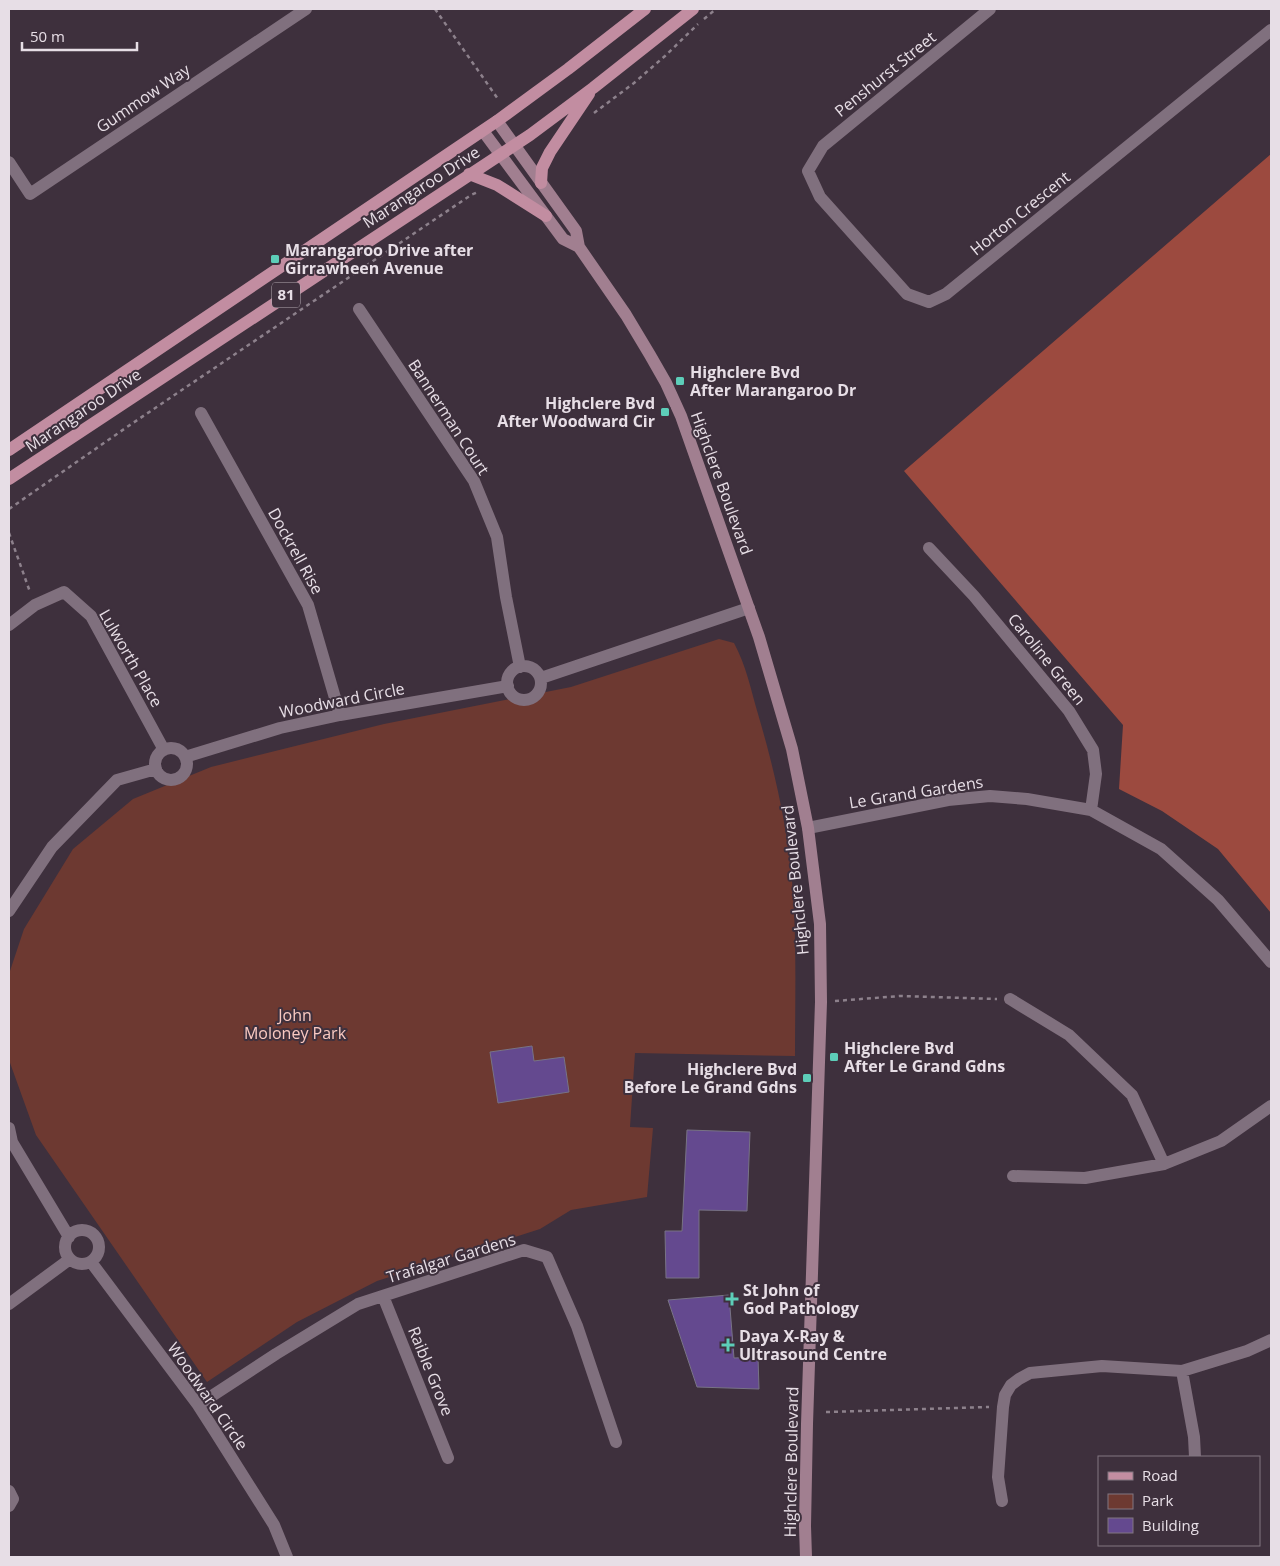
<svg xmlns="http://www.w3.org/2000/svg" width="1280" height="1566" viewBox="0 0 1280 1566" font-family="'Open Sans',sans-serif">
<rect width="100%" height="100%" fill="#3e303d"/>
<!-- green -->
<path fill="#6d3931" d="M719,639L734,643C746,665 751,690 758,714C774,768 787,825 792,881C797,939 795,998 795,1056L635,1053L630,1127L653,1128L647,1197L571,1210L540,1229L377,1281L297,1322L207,1382L36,1135L9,1060V974L24,929L73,849L133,799L211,767L384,724L571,687Z"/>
<!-- forest -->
<path fill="#9c4a3f" d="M1271,154V913L1218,849L1162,811L1119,789L1123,725L904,471Z"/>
<!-- building -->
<path fill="#64498f" stroke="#787385" d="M532,1046L534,1061L564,1057L569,1092L498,1103L490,1052Z
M687,1130L750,1132L747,1211L699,1210V1278H666L665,1231H682Z
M729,1295L734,1358L758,1357L759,1389L697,1387L668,1300Z"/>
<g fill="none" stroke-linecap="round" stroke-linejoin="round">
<!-- path -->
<path stroke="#8d818c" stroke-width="2.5" stroke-dasharray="4 4" stroke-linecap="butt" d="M435,9L498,99
M704,19L716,9
M594,113L634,83L665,56L698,24
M9,509L127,427L471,195L478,192
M9,533L30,592
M835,1001L900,996L997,999
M826,1412L989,1407"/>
<!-- street -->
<path stroke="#80707e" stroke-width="12" d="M990,9L823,146L808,171L820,197L907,294L929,302L946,294L1271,30
M9,162L30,194L306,9
M359,309L474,481L497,537L506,597L520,667
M201,413L308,605L340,715
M929,548L974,596L1069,711L1093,750L1096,774L1091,810
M9,625L35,605L64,592L91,616L164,750
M507 683a17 17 0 1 1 34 0a17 17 0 1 1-34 0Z
M541,678L749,608
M155 764a16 16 0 1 1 32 0a16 16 0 1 1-32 0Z
M185,757L280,728L340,715L508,686
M808,828L948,800L990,796L1027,799L1091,810L1161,849L1218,900L1271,962
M9,911L52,847L117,780L156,769
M1010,999L1069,1035L1132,1095L1164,1164
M9,1128L12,1142L69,1237
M1013,1176L1085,1178L1164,1164L1221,1141L1271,1106
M65 1247a17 17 0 1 1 34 0a17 17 0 1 1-34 0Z
M91,1262L198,1405L216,1433L274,1525L287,1557
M383,1296L448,1458
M9,1304L70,1259
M1182,1371L1194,1437L1195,1457
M198,1405L276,1354L358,1304L524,1250L547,1257L577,1326L616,1442
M9,1491L13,1499L9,1506
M1002,1501L998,1477L1003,1407L1005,1395L1011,1385L1019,1379L1030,1373L1102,1366L1182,1371L1247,1351L1271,1340"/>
<!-- secondary -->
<path stroke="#a17f90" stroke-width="12" d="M497,121L576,231L579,247L626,315L650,355L666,383L681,416L759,637L792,749L808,828L820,924L821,1002L807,1424L805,1526L806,1557
M483,131L563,239L579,247"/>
<!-- primary -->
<path stroke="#c28da1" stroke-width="12" d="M469,174L497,185L546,216
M541,183L542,168L550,152L589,94
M9,450L497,121L568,69L645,9
M9,479L530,135L593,88L693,9"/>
</g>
<!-- markers -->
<g fill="#5dceb9" stroke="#3e303d" stroke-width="2">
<rect x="270" y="254" width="10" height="10" rx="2.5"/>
<rect x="675" y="376" width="10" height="10" rx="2.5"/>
<rect x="660" y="407" width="10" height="10" rx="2.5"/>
<rect x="829" y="1052" width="10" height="10" rx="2.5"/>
<rect x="802" y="1073" width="10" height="10" rx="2.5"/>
<path d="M729.5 1291.5h5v5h5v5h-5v5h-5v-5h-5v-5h5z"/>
<path d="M725.5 1337.5h5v5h5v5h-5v5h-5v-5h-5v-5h5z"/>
</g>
<g text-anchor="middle" stroke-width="4" stroke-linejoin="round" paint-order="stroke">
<!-- shield labels -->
<rect fill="#3e303d" stroke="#b4aab3" stroke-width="1" x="272" y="282.5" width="28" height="25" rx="4"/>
<g font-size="15" font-weight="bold" fill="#e7dee6">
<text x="286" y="300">81</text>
</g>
<!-- street labels -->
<g font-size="16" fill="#e7dee6" stroke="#3e303d">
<text transform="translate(885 74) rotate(-39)" y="6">Penshurst Street</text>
<text transform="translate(143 98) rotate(-34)" y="6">Gummow Way</text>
<text transform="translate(421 187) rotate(-33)" y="6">Marangaroo Drive</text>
<text transform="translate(1020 213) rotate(-39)" y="6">Horton Crescent</text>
<text transform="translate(83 410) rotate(-34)" y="6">Marangaroo Drive</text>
<text transform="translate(449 417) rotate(57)" y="6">Bannerman Court</text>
<text transform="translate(722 483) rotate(70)" y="6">Highclere Boulevard</text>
<text transform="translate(296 551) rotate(61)" y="6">Dockrell Rise</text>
<text transform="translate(131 658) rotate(60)" y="6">Lulworth Place</text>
<text transform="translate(1047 659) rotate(51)" y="6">Caroline Green</text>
<text transform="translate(342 700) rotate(-11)" y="6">Woodward Circle</text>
<text transform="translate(916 792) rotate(-9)" y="6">Le Grand Gardens</text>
<text transform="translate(795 880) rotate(-96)" y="6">Highclere Boulevard</text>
<text transform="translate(451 1258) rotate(-17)" y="6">Trafalgar Gardens</text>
<text transform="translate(431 1371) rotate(68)" y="6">Raible Grove</text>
<text transform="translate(208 1396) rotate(55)" y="6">Woodward Circle</text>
<text transform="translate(791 1462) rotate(-89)" y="6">Highclere Boulevard</text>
</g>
<!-- poi labels -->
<g font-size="16" font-weight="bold" fill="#e7dee6" stroke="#3e303d" text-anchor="start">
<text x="285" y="256">Marangaroo Drive after<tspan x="285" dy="18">Girrawheen Avenue</tspan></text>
<text x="690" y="378">Highclere Bvd<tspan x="690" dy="18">After Marangaroo Dr</tspan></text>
<text x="655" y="409" text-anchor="end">Highclere Bvd<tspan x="655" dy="18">After Woodward Cir</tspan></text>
<text x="844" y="1054">Highclere Bvd<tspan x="844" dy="18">After Le Grand Gdns</tspan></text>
<text x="797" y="1075" text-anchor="end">Highclere Bvd<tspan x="797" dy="18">Before Le Grand Gdns</tspan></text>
<text x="743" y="1296">St John of<tspan x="743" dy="18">God Pathology</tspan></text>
<text x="739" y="1342">Daya X-Ray &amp;<tspan x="739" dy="18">Ultrasound Centre</tspan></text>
</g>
<!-- park labels -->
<g font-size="16" fill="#fac9c1" stroke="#3e303d">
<text x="295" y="1021">John<tspan x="295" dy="18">Moloney Park</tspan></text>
</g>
</g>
<!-- border -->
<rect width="1280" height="1566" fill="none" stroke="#e7dee6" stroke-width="20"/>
<!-- legend -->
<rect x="1098" y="1456" width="162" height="90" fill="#3e303d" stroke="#827681"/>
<rect x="1108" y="1472" width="25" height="8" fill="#c28da1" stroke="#827681"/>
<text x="1142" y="1481" font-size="15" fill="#e7dee6">Road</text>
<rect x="1108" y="1494" width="25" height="15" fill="#6d3931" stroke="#827681"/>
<text x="1142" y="1506" font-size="15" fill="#e7dee6">Park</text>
<rect x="1108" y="1518" width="25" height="15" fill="#64498f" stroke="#827681"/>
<text x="1142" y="1531" font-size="15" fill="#e7dee6">Building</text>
<!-- scale -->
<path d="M22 42v8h115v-8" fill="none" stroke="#e7dee6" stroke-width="2.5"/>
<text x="30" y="42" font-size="15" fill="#e7dee6" stroke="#3e303d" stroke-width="4" paint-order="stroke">50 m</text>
</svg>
